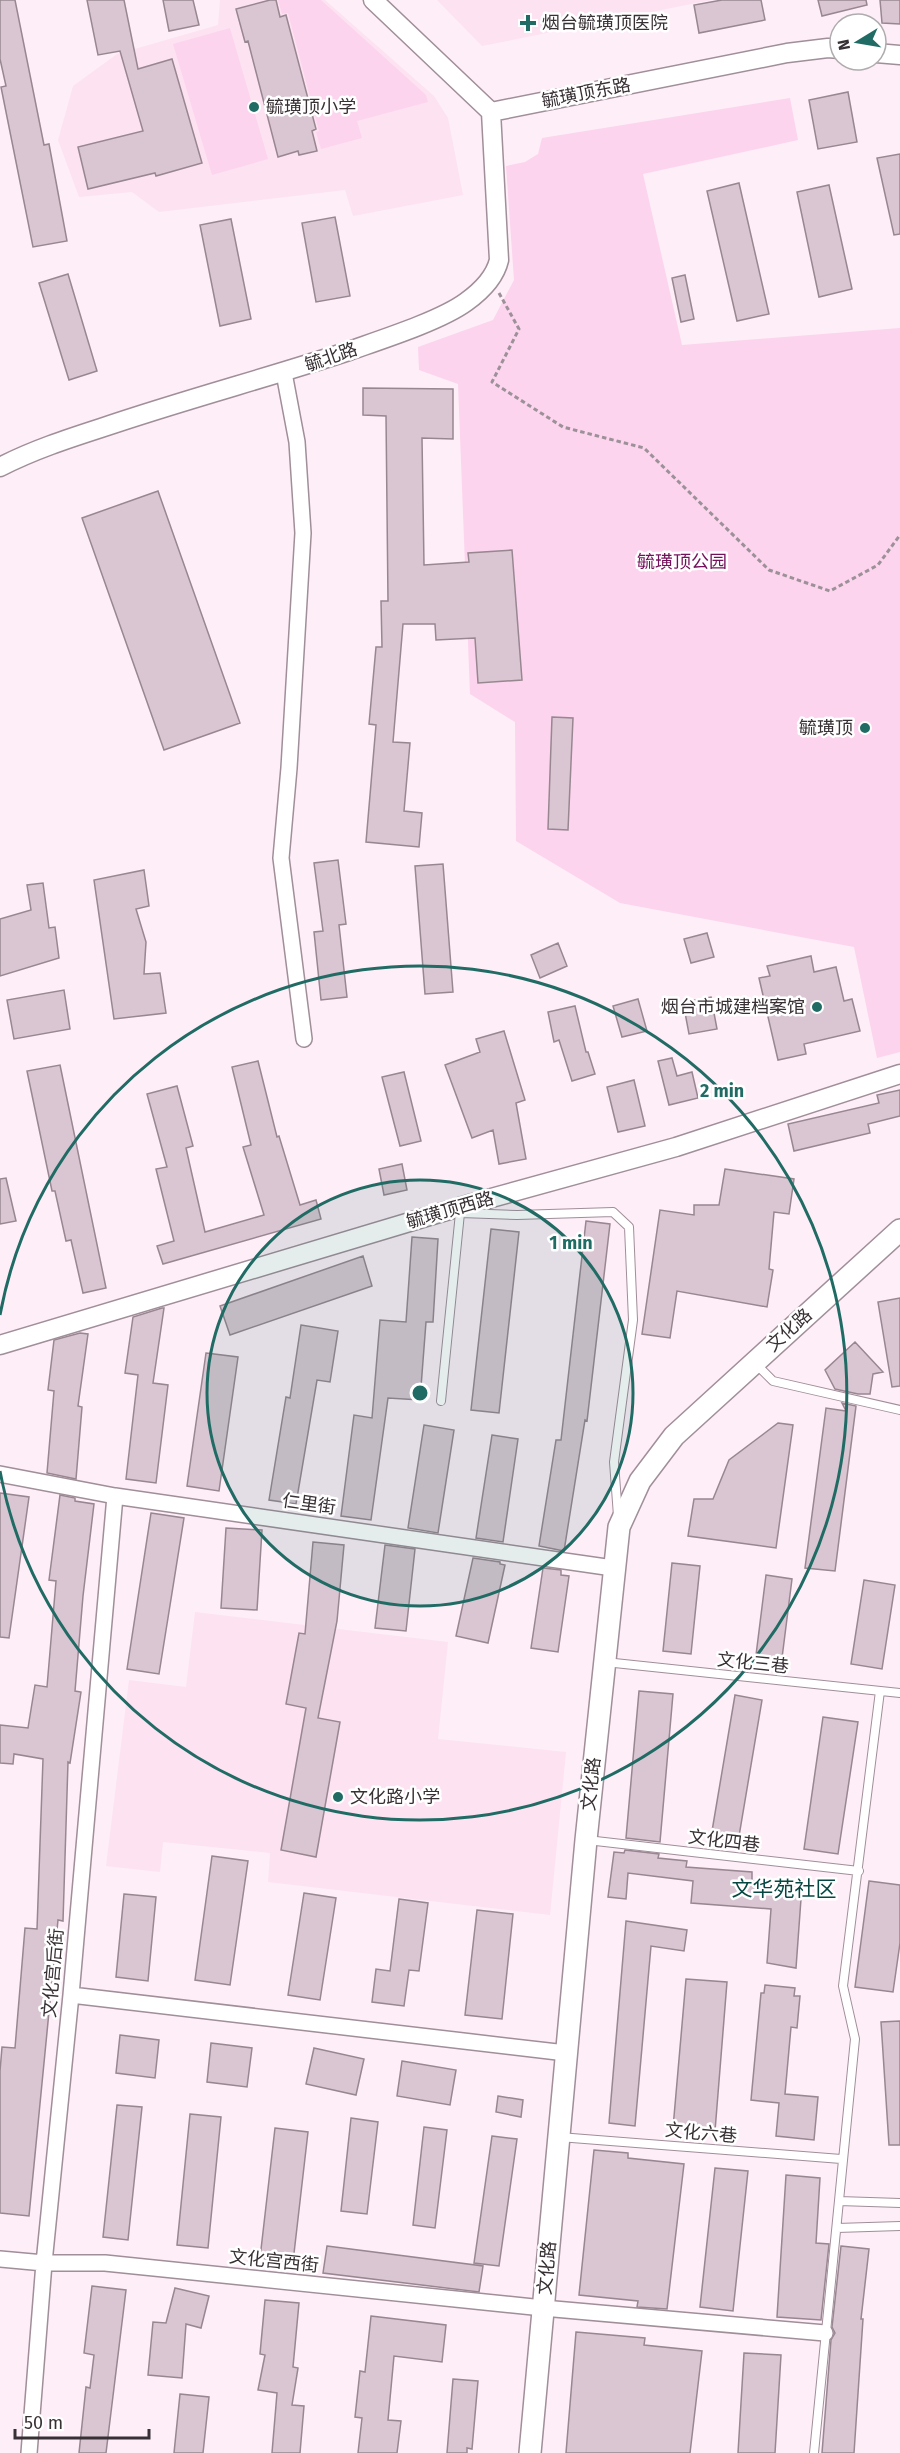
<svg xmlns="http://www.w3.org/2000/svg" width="900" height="2453" viewBox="0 0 900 2453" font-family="'Fira Sans','Noto Sans SC',sans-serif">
<rect width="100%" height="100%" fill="#feeef8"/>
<!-- built -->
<path fill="#fde2f2" d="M220,0H325L434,96L448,118L463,195L353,216L345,190L159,212L132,192L79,197L58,140L73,86L117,54L218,25Z
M437,0H711L482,46Z
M195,1612L448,1642L438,1739L566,1752L550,1915L268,1882L270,1853L163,1842L160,1872L106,1866L129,1680L186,1687Z"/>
<!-- green -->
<path fill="#fcd4ed" d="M278,0H321L426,95L428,102L357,121L362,138L321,149L316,132L319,131L288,13L282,14Z
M230,28L268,159L212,175L173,44Z
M790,98L798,140L643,174L682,345L900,328V1052L877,1058L854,947L620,903L516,841L515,722L470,694L458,384L419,370L418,347L493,320L514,280L506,166L525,162L538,154L542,138Z"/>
<!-- building -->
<path fill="#d9c6d2" stroke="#988691" stroke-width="1.5" d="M0,0H15L44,145L49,144L67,241L33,247L1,87L6,86L0,59Z
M87,0H124L138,69L172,59L202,163L156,176L155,173L88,189L78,147L143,131L120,51L98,55Z
M163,0H193L199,25L169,31Z
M270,0H276L280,17L286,15L316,129L312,131L317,151L299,155L298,151L278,157L248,41L245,42L236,9Z
M722,0H761L765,20L699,33L694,5Z
M818,0H866L867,5L822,16Z
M880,0H900V24L882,23Z
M848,92L857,142L818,149L809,100Z
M900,154V234L894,235L877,158Z
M739,183L769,314L737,321L707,191Z
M829,185L852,289L819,297L797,192Z
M335,217L350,296L316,302L302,223Z
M231,219L251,319L220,326L200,225Z
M68,274L97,371L69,380L39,283Z
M685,275L694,319L681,322L672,278Z
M363,388L453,389V439L422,438L424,565L469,562L468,553L512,550L522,680L478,683L475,638L436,640L435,624H403L393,742L410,743L404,811L422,813L419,847L366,842L376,725L369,724L376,647H382L381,601H388L386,416L363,415Z
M158,491L240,723L164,750L82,518Z
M552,717L573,718L568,830L548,829Z
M338,860L346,924L339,925L347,997L321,1000L314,932L323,931L314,863Z
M443,864L453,992L425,994L415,866Z
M144,870L149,906L136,909L146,942L144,974L160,973L166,1013L114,1019L94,880Z
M43,883L49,928L55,927L59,958L0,976V919L31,910L27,885Z
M707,933L714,957L691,963L684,939Z
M558,943L567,966L540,978L531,955Z
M811,956L814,972L836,967L844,1001L852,999L860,1031L804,1044L806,1054L778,1060L759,978L770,976L767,966Z
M64,990L70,1029L14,1039L7,1000Z
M711,997L717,1029L689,1034L683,1002Z
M638,999L647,1031L622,1037L613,1006Z
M575,1006L586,1052H588L595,1074L572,1081L559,1040L554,1042L548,1012Z
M504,1031L525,1100L516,1103L526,1159L499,1164L493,1130L472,1138L445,1065L480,1052L476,1039Z
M672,1058L677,1076L692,1072L698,1098L669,1105L658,1061Z
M258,1061L277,1137L279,1136L300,1205L316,1200L321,1219L163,1264L157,1246L174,1241L156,1169L167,1167L147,1094L177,1086L193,1146L186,1148L205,1232L264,1215L243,1147L251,1145L232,1067Z
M60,1065L106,1288L83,1293L71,1240L66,1241L55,1191H52L27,1071Z
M404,1072L421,1141L400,1146L382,1077Z
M634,1080L645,1126L618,1132L607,1087Z
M900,1090V1116L868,1124L870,1133L794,1151L788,1124L879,1103L877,1095Z
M402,1164L407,1190L384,1195L379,1169Z
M725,1169L794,1179L789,1214L774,1212L769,1269L773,1270L767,1307L677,1291L670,1338L642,1334L660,1210L694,1215V1205H719Z
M6,1178L16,1221L0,1224V1179Z
M586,1221L610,1224L587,1421L585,1420L564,1551L539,1546L556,1440H561Z
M491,1229L519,1232L499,1413L471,1410Z
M412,1237L438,1239L433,1322H426L420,1400L388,1398L371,1520L341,1516L354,1415L372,1418L380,1320L406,1322Z
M363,1256L372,1286L230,1335L220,1306Z
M900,1298V1386L892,1387L878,1302Z
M162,1308H164L153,1383L168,1385L156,1483L126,1479L138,1375L125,1373L133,1317Z
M301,1325L338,1331L330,1382L317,1380L296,1504L269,1500L286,1397L290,1398Z
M80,1333L88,1334L78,1406L82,1407L76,1479L47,1473L54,1391L48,1390L54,1340Z
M855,1342L883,1372L873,1374L870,1394H858L835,1389L825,1370Z
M206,1353L238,1357L219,1491L187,1486Z
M842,1403L856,1406L835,1571L805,1568L826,1408L846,1411Z
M778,1423L793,1425L776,1548L688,1536L694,1499H713L729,1460Z
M424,1425L454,1430L438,1533L408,1528Z
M492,1435L518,1439L503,1542L476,1538Z
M0,1493L29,1497L9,1638L0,1637Z
M60,1495L75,1498V1501L94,1504L83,1596L75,1691L81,1692L70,1763L68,1762L63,1921L58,1920L29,2216L0,2213V2071L2,2047L15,2048L25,1928L37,1929L43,1759L14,1754L13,1764L0,1763V1725L28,1728L35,1685L47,1687L56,1581L49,1580Z
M151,1513L184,1518L159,1674L127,1669Z
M226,1528L262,1530L257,1610L221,1608Z
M313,1542L344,1545L337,1621L318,1718L340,1722L316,1857L281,1850L306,1708L286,1704L299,1633L305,1634Z
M385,1545L415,1549L406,1631L375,1628Z
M473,1558L500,1562V1564L505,1565L488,1643L456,1636Z
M672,1563L700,1566L691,1654L663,1651Z
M543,1568L561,1570V1575L569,1576L558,1652L531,1648Z
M766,1575L792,1579L782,1658L756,1655Z
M864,1580L895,1585L882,1669L851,1664Z
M639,1691L673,1694L660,1842L626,1838Z
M735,1695L762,1700L738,1842L711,1837Z
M823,1717L858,1722L838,1854L804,1849Z
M625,1850L659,1854L658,1858L687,1861L686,1867L752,1872V1881L802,1885L796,1968L767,1963L771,1909L691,1903L693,1881L628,1873L626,1899L608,1897L614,1852L624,1853Z
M212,1856L248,1861L230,1985L195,1980Z
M869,1881L900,1885V1943L893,1992L855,1987Z
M304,1893L336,1898L320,2000L288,1995Z
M124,1894L156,1897L148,1981L116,1977Z
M399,1899L428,1903L419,1971L409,1970L404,2006L372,2002L376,1969L390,1971Z
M477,1910L513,1914L502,2019L465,2015Z
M626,1921L687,1930L684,1951L651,1946L635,2126L609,2123Z
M686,1979L727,1982L715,2131L673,2128Z
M765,1985L795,1988L794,1996H800L797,2028L791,2027L785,2094L818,2097L814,2140L776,2136L779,2103L751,2100L761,1993H764Z
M900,2021V2145H889L881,2022Z
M120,2035L159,2040L155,2078L116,2073Z
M211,2043L252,2048L247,2087L207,2082Z
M314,2048L364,2059L356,2095L306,2084Z
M402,2061L456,2070L450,2105L397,2096Z
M498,2096L523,2100L521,2117L496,2112Z
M117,2105L142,2107L128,2240L103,2237Z
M190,2114L221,2117L208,2248L177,2245Z
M351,2118L378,2122L367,2214L341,2211Z
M424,2127L447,2130L435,2228L413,2225Z
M275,2128L308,2132L293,2262L260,2258Z
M492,2136L517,2139L499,2266L474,2263Z
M594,2150L628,2153V2158L684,2164L667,2309L637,2307L638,2301L579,2295Z
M715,2168L748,2171L733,2311L700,2307Z
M786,2175L820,2178L816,2243L829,2244L821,2320L777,2317Z
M327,2246L483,2266L479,2292L323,2273Z
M841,2246L869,2249L861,2319H863L854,2453H822L831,2340L835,2333L832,2327Z
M92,2286L126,2290L106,2453H79L86,2387L90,2388L94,2355L84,2353Z
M175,2288L209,2296L201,2328L186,2324L182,2378L148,2375L153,2322L166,2323Z
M265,2300L299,2303L293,2367L298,2368L292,2405L304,2406L300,2453H272L277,2393L258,2390L265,2355L260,2354Z
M371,2316L446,2325L442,2362L394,2356L388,2420L401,2421L397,2453H358L362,2418L355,2417L360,2371L365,2372Z
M576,2332L645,2338L644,2345L702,2351L690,2453H566Z
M744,2353L781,2355L775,2453H738Z
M453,2379L478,2381L472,2449L467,2448V2453H447Z
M180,2394L209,2397L203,2453H174Z"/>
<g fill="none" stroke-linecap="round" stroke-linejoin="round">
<defs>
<path id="service" d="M461,1213L517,1215L613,1212L629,1227L633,1320L614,1462L618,1516
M756,1364L773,1381L900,1410
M441,1401L460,1213
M605,1662L900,1693
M587,1840L859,1871
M559,2137L841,2159
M839,2201L900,2203
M837,2228L900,2226
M814,2453L855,2039L843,1986L880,1691"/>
<path id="minor" d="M284,373L297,442L303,533L289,768L281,858L304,1039
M0,1474L115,1496L613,1568
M71,1995L566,2053
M0,2259L44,2263H105L543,2308L825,2333
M29,2453L44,2263L71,1995L115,1496"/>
<path id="tertiary" d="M373,0L491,112L787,53L828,48L840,49
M876,53L900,55
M0,467C33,450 67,439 101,428C183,400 267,378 349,351C380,340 440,321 466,302C480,292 495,277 499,260L491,112
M0,1345L473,1203L676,1147L900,1074"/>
<path id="secondary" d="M530,2453L586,1840L619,1527L640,1481L674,1436L900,1230"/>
</defs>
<!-- service casing -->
<use href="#service" stroke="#a08e99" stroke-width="10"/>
<!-- minor casing -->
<use href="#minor" stroke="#a08e99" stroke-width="18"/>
<!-- tertiary casing -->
<use href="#tertiary" stroke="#a08e99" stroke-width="21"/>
<!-- secondary casing -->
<use href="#secondary" stroke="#a08e99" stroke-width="24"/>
<!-- path -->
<path stroke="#9c9198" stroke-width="3" stroke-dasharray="4.5 3" stroke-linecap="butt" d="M499,293L519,329L492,382L563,427L644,448L769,570L830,591L878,565L900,535"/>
<!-- service -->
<use href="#service" stroke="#fff" stroke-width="8"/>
<!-- minor -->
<use href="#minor" stroke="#fff" stroke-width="15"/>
<!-- tertiary -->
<use href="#tertiary" stroke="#fff" stroke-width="18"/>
<!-- secondary -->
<use href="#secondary" stroke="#fff" stroke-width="21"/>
</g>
<!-- distance rings -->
<circle cx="420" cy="1393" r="213" fill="#216b65" fill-opacity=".12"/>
<g fill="none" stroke="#216b65" stroke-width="3">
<circle cx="420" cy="1393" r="213"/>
<path d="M0 1315A427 427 0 1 1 0 1471"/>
</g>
<!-- markers -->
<g fill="#216b65" stroke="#fff" stroke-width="2">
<path d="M525 14h6v6h6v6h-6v6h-6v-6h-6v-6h6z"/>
<circle cx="254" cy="107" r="6"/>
<circle cx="865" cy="728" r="6"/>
<circle cx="817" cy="1007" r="6"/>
<circle cx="338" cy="1797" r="6"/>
</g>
<g text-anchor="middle" stroke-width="5" stroke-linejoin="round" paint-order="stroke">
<!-- poi labels -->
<g font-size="18" fill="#373034" stroke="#fff" text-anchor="start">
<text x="542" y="29">烟台毓璜顶医院</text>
<text x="266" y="113">毓璜顶小学</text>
<text x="853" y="734" text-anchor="end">毓璜顶</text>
<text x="805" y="1013" text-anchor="end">烟台市城建档案馆</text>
<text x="350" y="1803">文化路小学</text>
</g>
<!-- street labels -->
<g font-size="18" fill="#373034" stroke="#fff">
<text transform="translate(586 93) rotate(-11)" y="6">毓璜顶东路</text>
<text transform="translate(331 357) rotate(-19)" y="6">毓北路</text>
<text transform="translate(450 1210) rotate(-16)" y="6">毓璜顶西路</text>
<text transform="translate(789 1330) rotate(-42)" y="6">文化路</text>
<text transform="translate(309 1504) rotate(8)" y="6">仁里街</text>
<text transform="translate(753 1663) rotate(6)" y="6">文化三巷</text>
<text transform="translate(591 1784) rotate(-84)" y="6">文化路</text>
<text transform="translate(724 1841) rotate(7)" y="6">文化四巷</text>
<text transform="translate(53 1973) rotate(-85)" y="6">文化宫后街</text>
<text transform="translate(701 2133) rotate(5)" y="6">文化六巷</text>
<text transform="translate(274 2261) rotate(6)" y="6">文化宫西街</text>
<text transform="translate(547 2268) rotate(-85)" y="6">文化路</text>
</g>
<!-- park labels -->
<g font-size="18" fill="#74115c" stroke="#fff">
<text x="682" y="568">毓璜顶公园</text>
</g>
<!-- quarter labels -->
<g font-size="21" fill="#064742" stroke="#fff">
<text x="784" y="1896">文华苑社区</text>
</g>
</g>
<circle cx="420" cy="1393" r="9" fill="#216b65" stroke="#fff" stroke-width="3"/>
<g font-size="18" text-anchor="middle" font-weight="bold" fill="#216b65" stroke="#fff" stroke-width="5" stroke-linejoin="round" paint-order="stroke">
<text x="722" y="1097">2 min</text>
<text x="571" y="1249">1 min</text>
</g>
<!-- north arrow -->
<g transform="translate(858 42) rotate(259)"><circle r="28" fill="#ffffff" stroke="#afacae" stroke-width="1.5"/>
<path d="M0-4.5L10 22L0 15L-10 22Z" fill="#216b65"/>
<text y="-9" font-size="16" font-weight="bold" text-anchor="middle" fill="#373034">N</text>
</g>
<!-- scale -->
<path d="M15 2429v9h134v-9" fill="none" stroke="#373034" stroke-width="3"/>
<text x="24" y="2429" font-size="18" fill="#373034" stroke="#ffffff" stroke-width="4.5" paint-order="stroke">50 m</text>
</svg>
